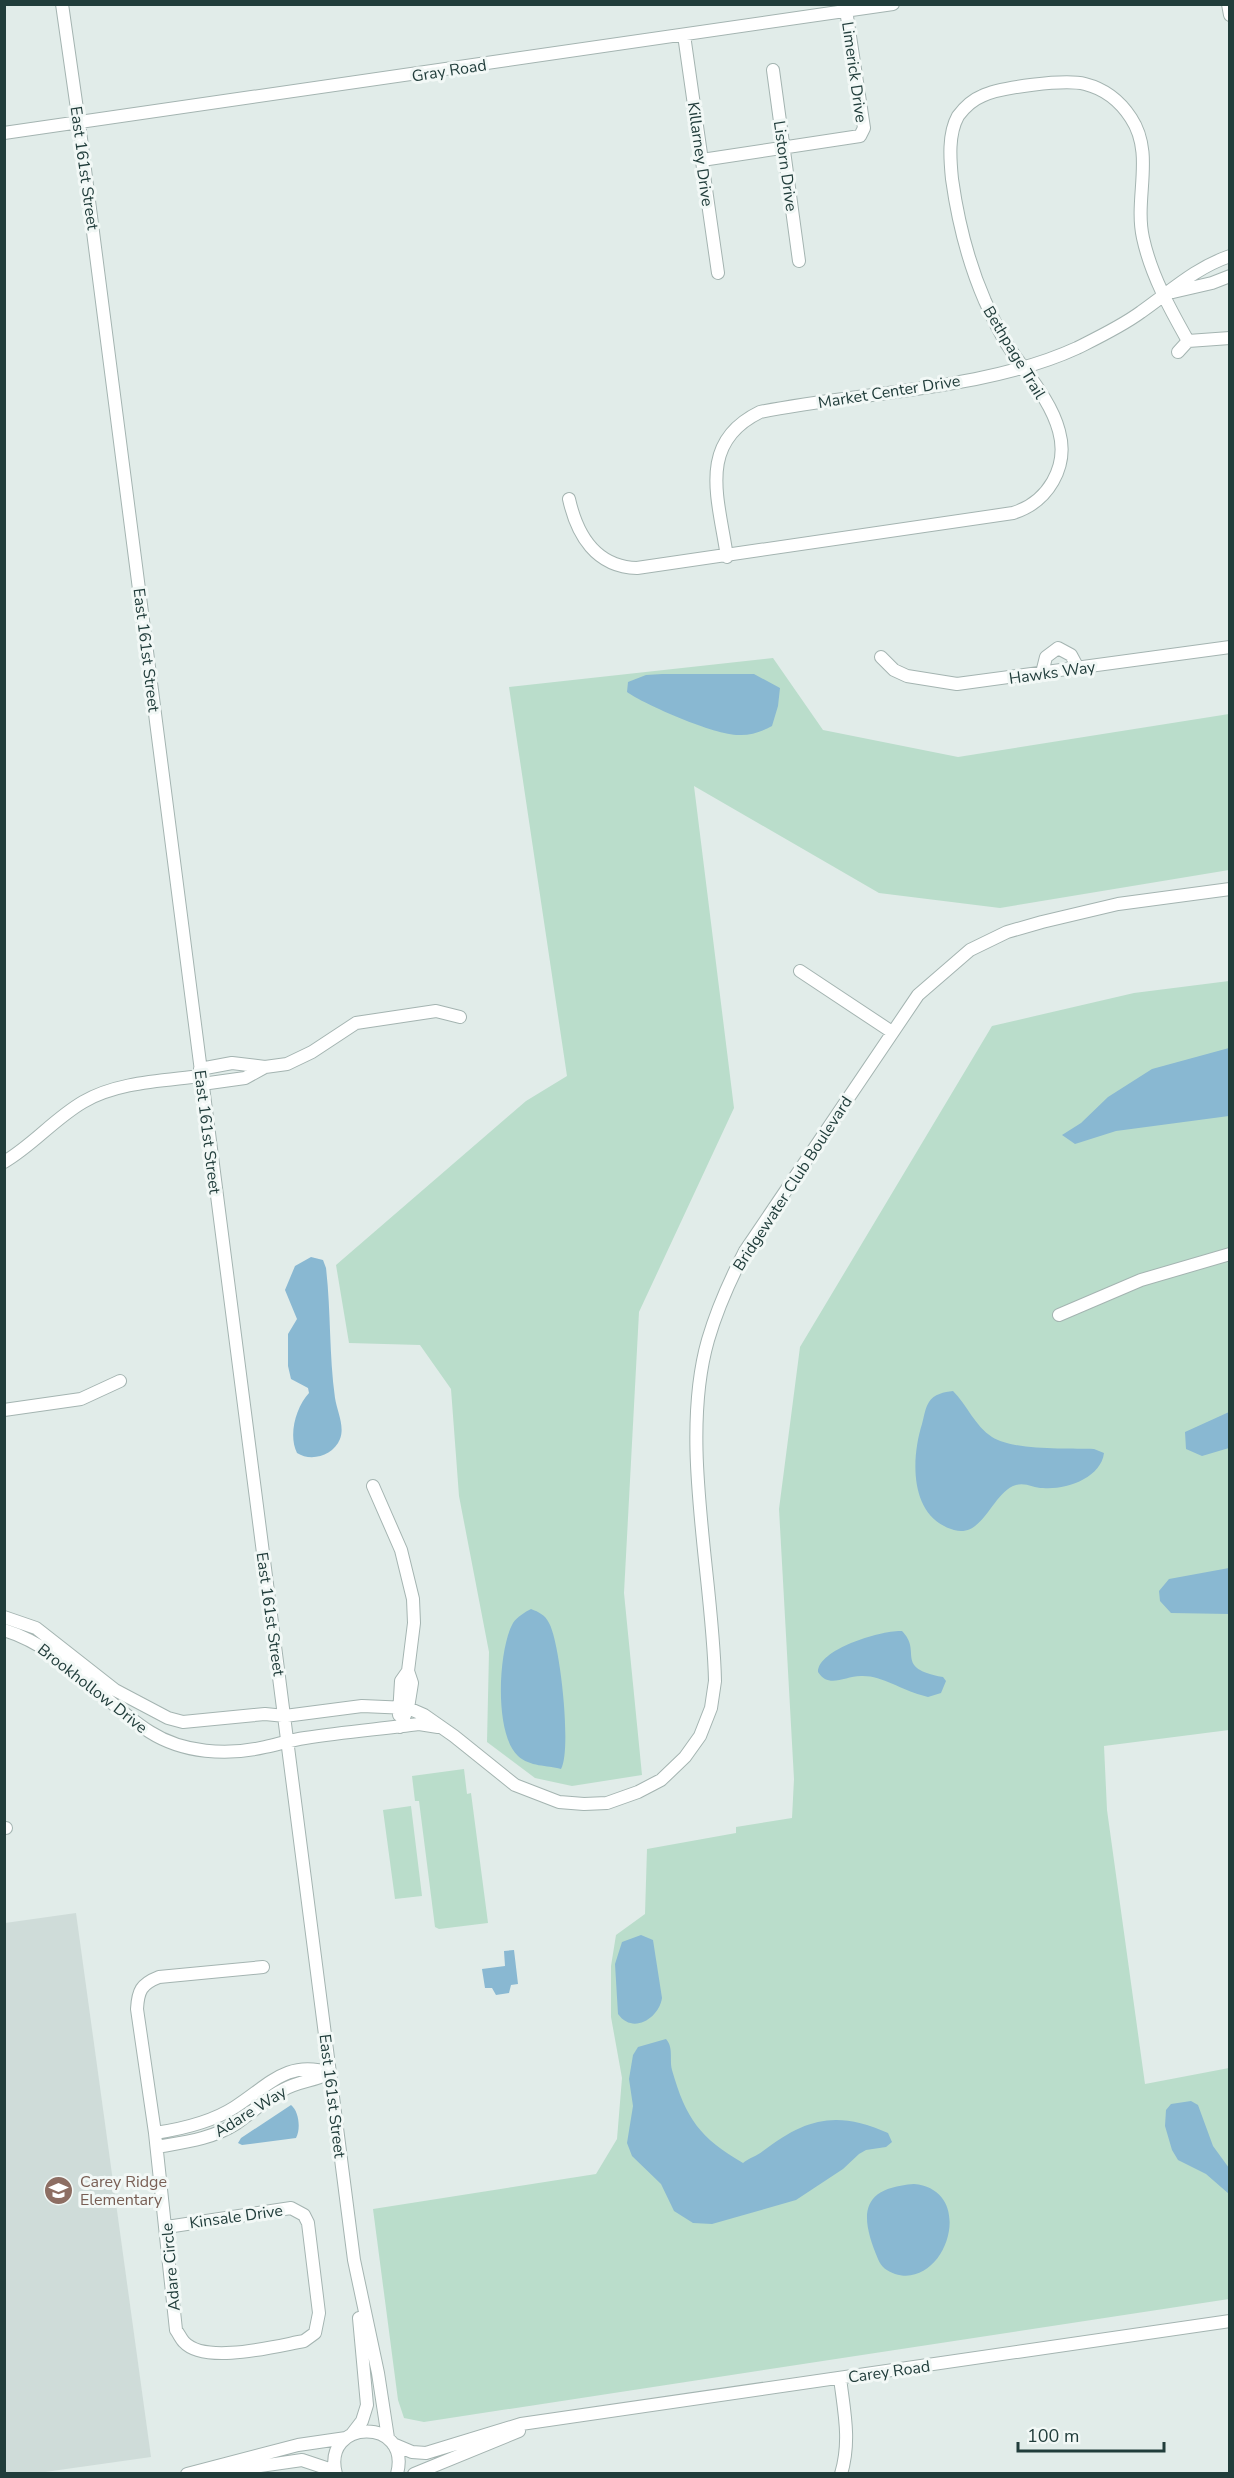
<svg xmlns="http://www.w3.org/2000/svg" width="1234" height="2478" viewBox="0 0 1234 2478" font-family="'Nunito Sans',sans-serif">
<rect width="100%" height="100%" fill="#e1ece9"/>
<!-- built -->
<path fill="#cfdcd9" d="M76,1913L151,2457L38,2473H5V1923Z"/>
<!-- green -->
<path fill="#baddcb" d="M773,658L823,730L958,757L1229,714V870L1000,908L879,893L694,786L734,1108L639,1312L624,1593L642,1775L572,1786L535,1778L487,1742L489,1652L459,1496L451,1389L420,1345L349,1343L336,1265L526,1101L567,1076L509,687Z
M1229,981V1730L1104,1746L1107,1810L1145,2084L1229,2068V2299L424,2422L404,2418L398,2400L373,2209L596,2174L617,2139L622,2078L611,2017V1966L616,1935L645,1914L647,1849L736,1833V1827L792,1818L794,1779L779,1509L800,1347L992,1026L1134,993Z
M464,1769L467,1794L471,1793L488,1923L439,1929L435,1927L419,1801H415L412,1776Z
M411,1806L422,1896L395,1899L383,1810Z"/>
<!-- water -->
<path fill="#89b8d2" d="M662,674H754L780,688L778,706L772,726C763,731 752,735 741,735C719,737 645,705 627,692L628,682L646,675Z
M1229,1048V1116L1116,1131L1075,1144L1062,1135L1081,1123L1108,1097L1152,1069Z
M311,1257L323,1260L326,1268C331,1311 329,1355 335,1398C337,1411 345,1426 340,1439C333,1456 311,1462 297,1453C288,1435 296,1407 309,1393L308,1388L291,1379L288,1366V1334L297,1319L285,1290L295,1266Z
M953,1391C967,1405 975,1426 992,1437C1014,1451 1068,1448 1094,1449L1104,1453C1101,1478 1066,1490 1043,1488C1034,1488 1025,1482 1016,1485C993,1491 983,1539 954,1530C909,1517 911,1459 922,1424C924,1417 925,1408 929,1402C934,1394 944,1392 953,1391Z
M1229,1412V1448L1202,1456L1186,1449L1185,1432Z
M1229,1568V1614L1171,1613L1160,1601L1159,1591L1169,1579Z
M531,1609C539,1612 545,1615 549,1623C560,1642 572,1750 561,1769C547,1765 530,1767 518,1756C494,1734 498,1650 513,1623C517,1617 525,1612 531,1609Z
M902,1631C923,1652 893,1668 943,1677L946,1681L941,1693L928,1697L921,1695C902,1690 881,1675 861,1676C844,1676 829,1689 818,1672C818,1649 882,1630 902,1631Z
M641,1935L653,1940L662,1998C659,2018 633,2035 618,2014L615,1964L622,1942Z
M514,1950L518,1984L511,1985L509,1993L496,1995L492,1988H485L482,1969L505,1966L504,1951Z
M666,2039C674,2048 669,2059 672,2070C686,2119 700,2138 743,2163C749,2158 757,2156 763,2151C806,2118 837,2110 888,2133L892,2142L886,2147L866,2150L859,2154L843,2169L796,2200L712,2224L693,2223L674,2211L661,2184L632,2156L627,2143L633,2106L629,2079L633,2055L638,2047Z
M1191,2101L1198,2105L1213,2146L1229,2168V2194L1206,2174L1178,2160L1172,2150L1165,2126L1166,2110L1171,2104Z
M291,2105C299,2111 301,2129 296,2138L242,2145L238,2143L241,2138Z
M914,2184C978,2190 946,2290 895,2274C887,2271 881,2267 878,2259C860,2216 859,2188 914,2184Z"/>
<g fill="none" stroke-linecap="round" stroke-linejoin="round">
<defs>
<path id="minor" d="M62,4L79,123L354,2260L378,2373L388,2438
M1228,4L1230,15
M684,35L718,273
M773,70L799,261
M4,133L893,4
M702,160L860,136L864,128L846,10
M1173,292L1212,283L1230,276
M1178,352L1188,341
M569,499C577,535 596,567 637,568L1013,513C1048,502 1069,467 1059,431C1051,400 1025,372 1008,346C999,332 992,316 985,301C968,262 958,222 952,179C950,159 948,134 958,116C964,108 972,100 982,96C1000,87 1065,79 1085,84C1105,89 1120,101 1131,118C1155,154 1134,198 1143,238C1151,275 1170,309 1188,341L1230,338
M727,557C719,500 696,443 760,412C859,392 986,390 1077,348C1099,337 1122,326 1141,312C1171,291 1195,268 1230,256
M881,657L894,670L907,676L957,684L1230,647
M1042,673L1046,657L1058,648L1071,655L1078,668
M800,971L892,1032
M200,1069L232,1063L265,1067L287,1064L312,1052L356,1023L436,1011L460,1017
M202,1084L245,1078L265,1067
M4,1162C33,1145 54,1119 83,1102C117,1082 162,1081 201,1076
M1059,1315L1141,1280L1230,1254
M4,1410L81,1399L120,1381
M373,1486L401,1550L413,1599L414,1623L408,1671L412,1683L408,1708L400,1727
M4,1617L36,1628L115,1690L168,1718L183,1722L265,1714L285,1716L362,1706L408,1708L424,1715L454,1736L515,1785L559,1802L584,1804L607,1803L638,1792L661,1780L685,1757L700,1736L711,1708L715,1681C713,1575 679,1441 708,1340C717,1309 730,1280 745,1251L918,995L970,950L1007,932L1042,922L1118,904L1230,889
M4,1630C63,1648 100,1700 150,1732C183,1753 227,1756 265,1747C279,1744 291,1740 305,1738C343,1732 381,1729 419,1724L438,1727
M399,1715L401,1681L408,1671
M4,1828H6
M155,2133C182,2129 212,2122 235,2107C268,2086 287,2059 330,2073
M157,2147C186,2142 212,2139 237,2123C253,2112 266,2098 283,2090C298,2081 315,2081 330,2073
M167,2227L291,2208L304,2215L308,2223L319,2313L315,2333L304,2341C276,2346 205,2365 184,2342C181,2339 179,2334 176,2330L155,2133L137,2009C138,1991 141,1984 159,1977L263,1967
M840,2378C844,2411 851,2441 841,2474
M352,2434L362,2421L367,2405L359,2318
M393,2444L412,2452L426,2453L521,2424L1230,2321
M213,2473L302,2460L335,2471
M187,2474L298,2445L346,2438
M336,2474C321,2418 412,2417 397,2474
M414,2474L519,2431"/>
</defs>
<!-- minor casing -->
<use href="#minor" stroke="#a4b4b1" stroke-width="14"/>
<!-- minor -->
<use href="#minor" stroke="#fff" stroke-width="12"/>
</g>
<!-- icons -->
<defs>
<symbol id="school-disc" viewBox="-11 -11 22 22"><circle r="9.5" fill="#8d6e63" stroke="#f2f8f6"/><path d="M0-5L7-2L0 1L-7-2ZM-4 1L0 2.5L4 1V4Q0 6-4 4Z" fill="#fff"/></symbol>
</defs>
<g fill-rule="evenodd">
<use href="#school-disc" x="42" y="2174" width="33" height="33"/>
</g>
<g text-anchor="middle" stroke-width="6" stroke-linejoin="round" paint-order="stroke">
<!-- street labels -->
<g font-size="16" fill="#213d3b" stroke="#f2f8f6">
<text transform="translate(449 70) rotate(-9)" y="6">Gray Road</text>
<text transform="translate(855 72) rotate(82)" y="6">Limerick Drive</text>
<text transform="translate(701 154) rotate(82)" y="6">Killarney Drive</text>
<text transform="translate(786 166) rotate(82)" y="6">Listorn Drive</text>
<text transform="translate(85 168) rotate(82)" y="6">East 161st Street</text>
<text transform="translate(1015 352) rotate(59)" y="6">Bethpage Trail</text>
<text transform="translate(889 391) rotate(-9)" y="6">Market Center Drive</text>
<text transform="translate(147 650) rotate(83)" y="6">East 161st Street</text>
<text transform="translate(1052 672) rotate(-8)" y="6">Hawks Way</text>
<text transform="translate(208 1132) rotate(83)" y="6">East 161st Street</text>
<text transform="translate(792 1183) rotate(-57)" y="6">Bridgewater Club Boulevard</text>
<text transform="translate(271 1614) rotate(82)" y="6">East 161st Street</text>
<text transform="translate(93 1688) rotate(38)" y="6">Brookhollow Drive</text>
<text transform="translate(333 2096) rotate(83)" y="6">East 161st Street</text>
<text transform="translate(250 2111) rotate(-32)" y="6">Adare Way</text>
<text transform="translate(236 2216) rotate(-8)" y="6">Kinsale Drive</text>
<text transform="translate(170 2267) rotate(-95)" y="6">Adare Circle</text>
<text transform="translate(889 2371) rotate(-8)" y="6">Carey Road</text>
</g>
<!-- education labels -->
<g font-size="16" fill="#785e54" stroke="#f2f8f6" text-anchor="start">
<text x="80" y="2187">Carey Ridge<tspan x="80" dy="18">Elementary</tspan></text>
</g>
</g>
<!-- border -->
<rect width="1234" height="2478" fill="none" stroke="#213d3b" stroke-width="12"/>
<!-- scale -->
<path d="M1018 2442v9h146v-9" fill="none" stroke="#213d3b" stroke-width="3"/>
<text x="1027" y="2442" font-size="18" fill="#213d3b" stroke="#f2f8f6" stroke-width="4.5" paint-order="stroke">100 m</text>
</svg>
